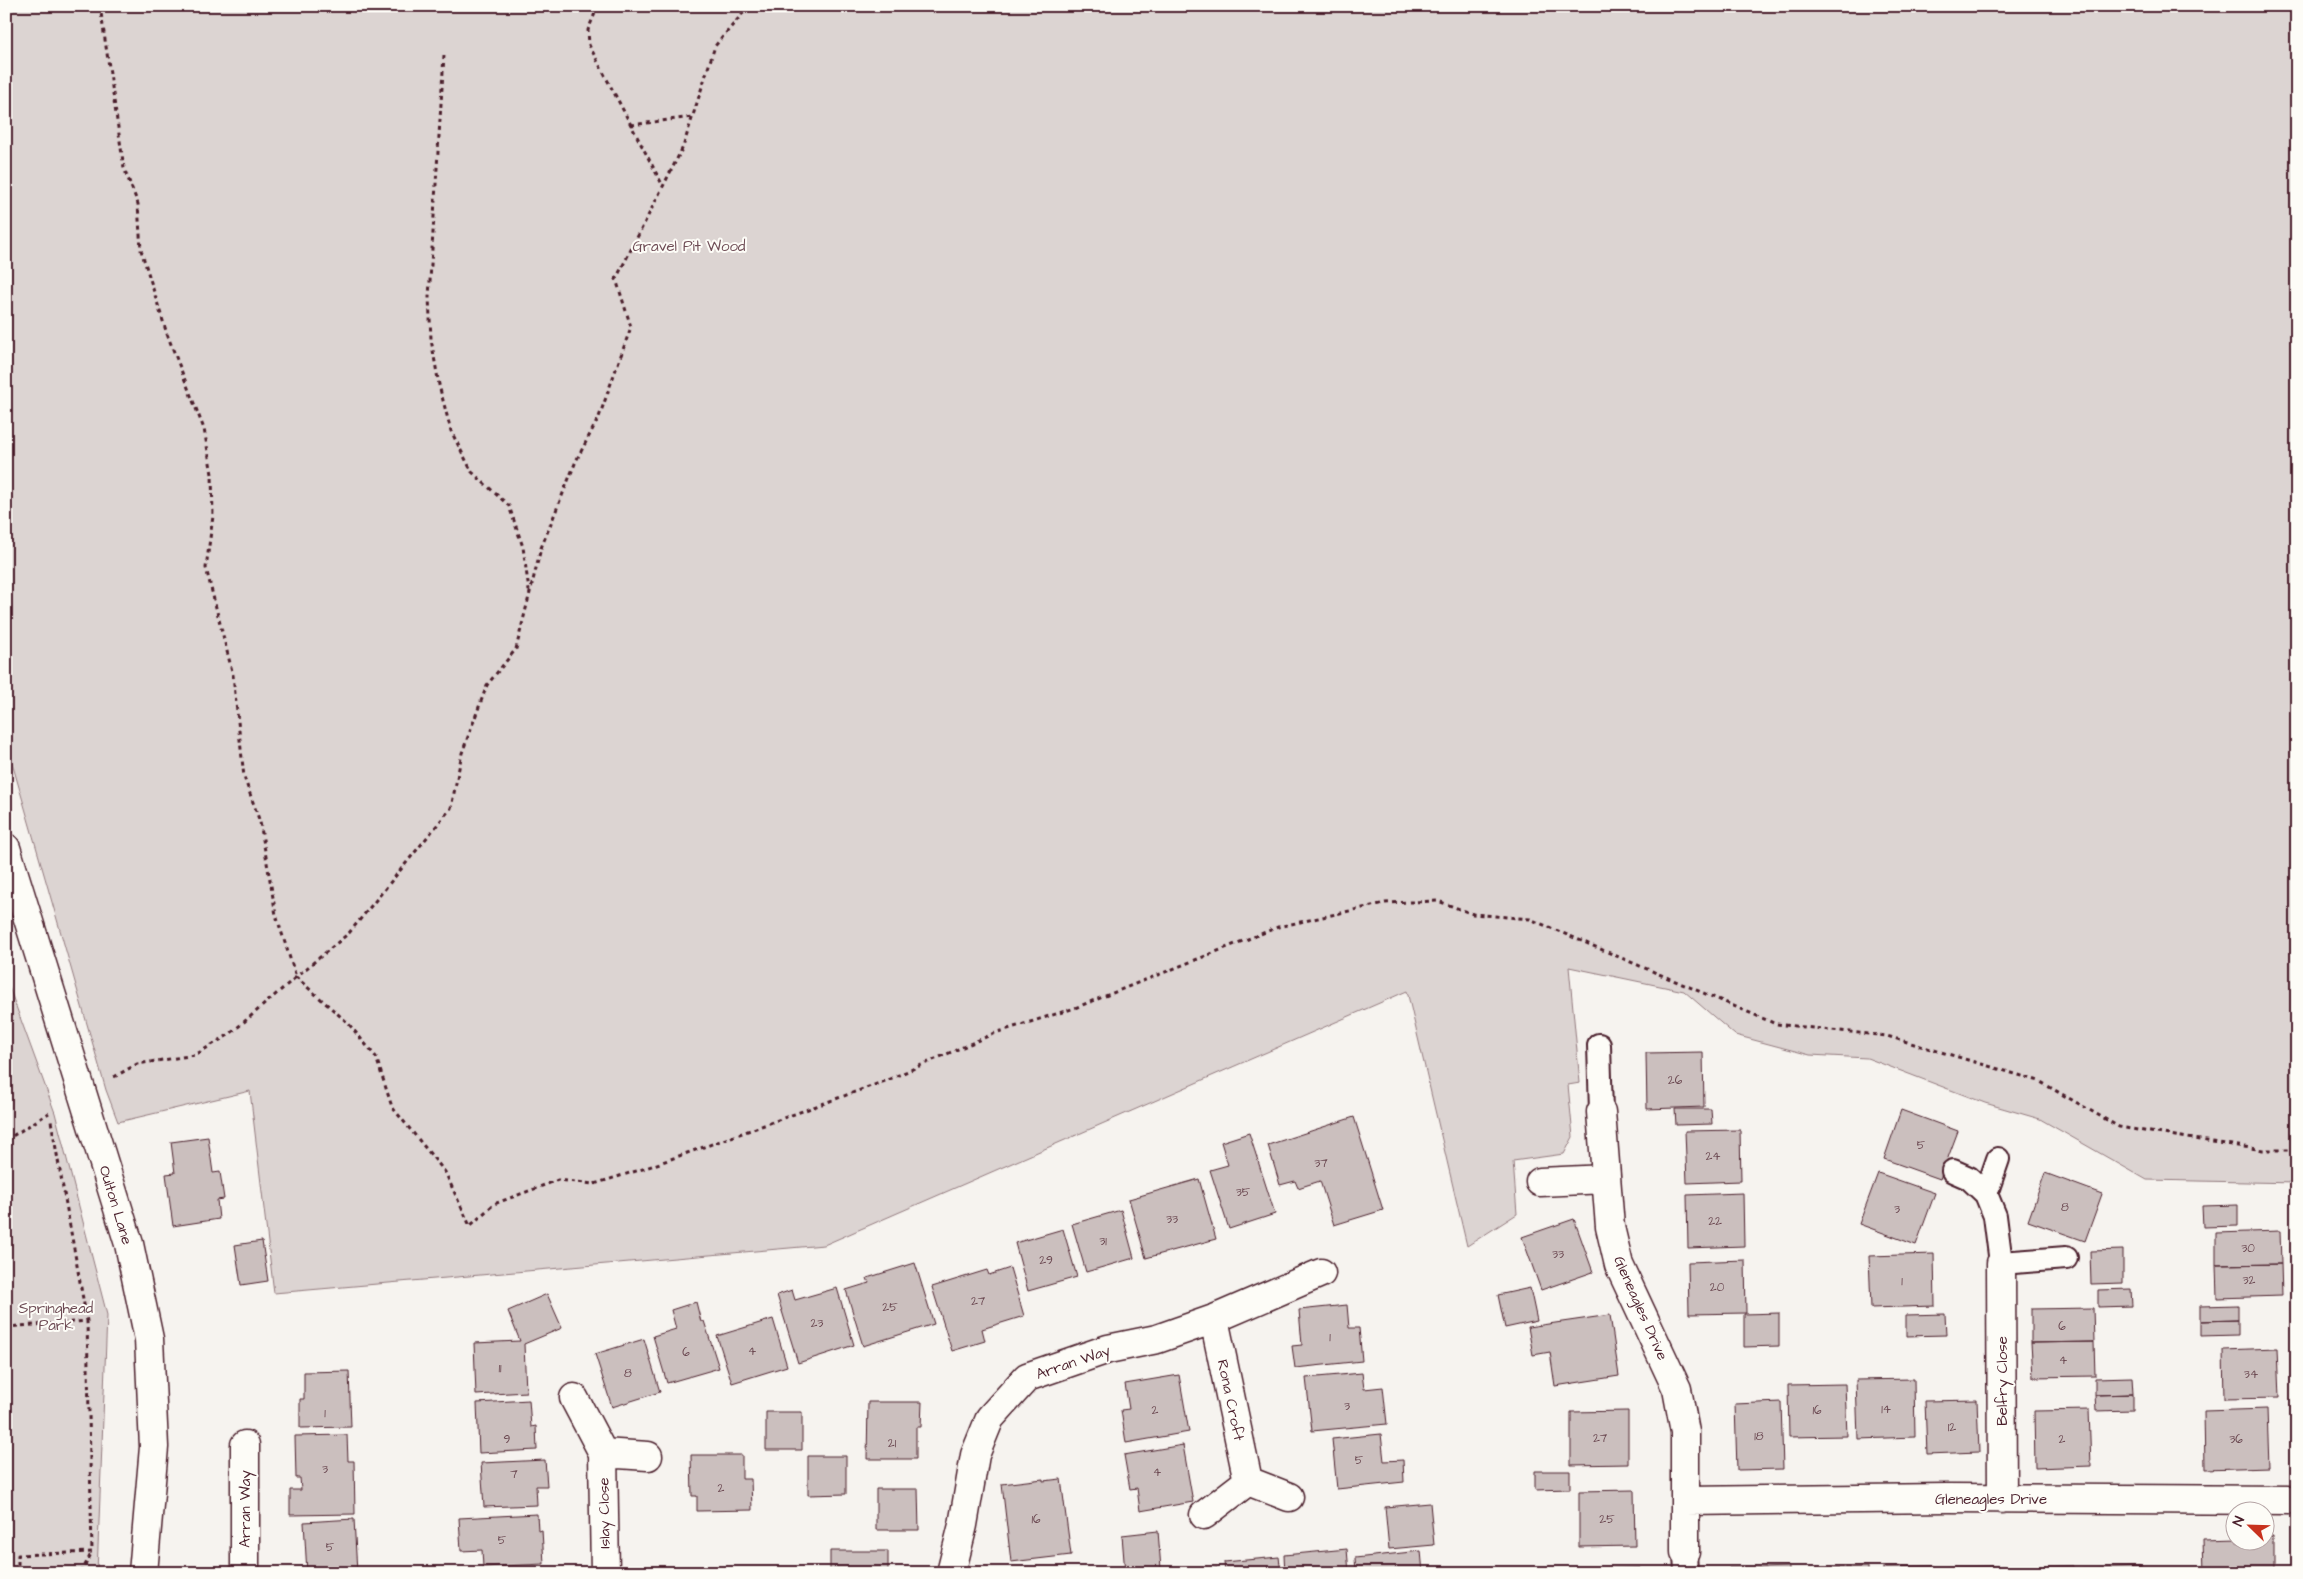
<svg xmlns="http://www.w3.org/2000/svg" width="2303" height="1579" viewBox="0 0 2303 1579" font-family="'Architects Daughter',sans-serif">
<rect width="100%" height="100%" fill="#f6f3ef"/>
<filter id="ink" filterUnits="userSpaceOnUse"><feTurbulence type="fractalNoise" baseFrequency=".02" numOctaves="2"/><feDisplacementMap in="SourceGraphic" scale="10" xChannelSelector="R" yChannelSelector="G"/><feConvolveMatrix kernelMatrix="1 2 1 2 8 2 1 2 1" color-interpolation-filters="sRGB"/></filter>
<g filter="url(#ink)">
<!-- green -->
<path fill="#dcd4d2" stroke="#937a7e" d="M6,6H2297V1183L2147,1180L2040,1119L1985,1103L1867,1058L1810,1055L1735,1035L1684,991L1569,967L1580,1083L1568,1085L1573,1137L1564,1154L1513,1161L1517,1214L1467,1246L1407,991L824,1245L274,1293L250,1091L118,1122L106,1090L6,742Z
M6,979L55,1113L107,1315L97,1573H6Z"/>
<!-- building -->
<path fill="#cbbfbe" stroke="#4a1f2b" d="M1703,1052L1704,1107L1647,1109L1646,1053Z
M1675,1109H1711L1712,1124L1676,1125Z
M1901,1110L1958,1131L1940,1179L1884,1159Z
M1354,1117L1383,1210L1334,1225L1320,1181L1298,1188L1295,1181L1280,1185L1268,1145Z
M1740,1130L1741,1181L1687,1183L1685,1131Z
M1249,1133L1275,1214L1229,1229L1210,1170L1228,1165L1221,1142Z
M208,1137L213,1173L220,1172L224,1199L217,1200L219,1219L173,1226L166,1174L175,1173L171,1142Z
M1878,1173L1935,1193L1916,1245L1859,1224Z
M2045,1173L2102,1194L2085,1241L2028,1221Z
M1199,1179L1216,1239L1146,1258L1129,1199Z
M1743,1193L1744,1246L1688,1248L1687,1195Z
M2238,1205V1226L2203,1227L2202,1206Z
M1121,1210L1134,1258L1086,1272L1072,1224Z
M1574,1219L1593,1272L1541,1290L1522,1237Z
M1063,1229L1077,1277L1028,1291L1015,1243Z
M2280,1231L2281,1264L2216,1265V1233Z
M262,1241L268,1281L241,1285L235,1245Z
M2123,1250V1283L2091,1284L2090,1251Z
M1934,1254L1935,1306L1871,1308L1869,1256Z
M1745,1260L1746,1313L1689,1314L1688,1262Z
M915,1263L934,1324L863,1346L846,1290L869,1283L867,1278Z
M2281,1264L2282,1296L2217,1298L2216,1265Z
M1010,1268L1024,1316L982,1329L985,1341L952,1351L932,1287L987,1270L989,1275Z
M837,1288L854,1345L798,1363L777,1295L792,1290L795,1300Z
M1530,1288L1537,1321L1505,1328L1498,1295Z
M2131,1289L2132,1306L2098,1307V1290Z
M547,1294L562,1328L524,1344L526,1392L476,1395L474,1343L520,1341L508,1311Z
M696,1302L701,1322L704,1321L719,1368L667,1383L653,1336L676,1329L671,1310Z
M1347,1305L1349,1328H1359L1362,1361L1295,1368L1292,1346L1302,1345L1299,1310Z
M2238,1305V1320L2200,1321V1306Z
M2093,1308L2094,1342L2031,1343V1309Z
M1779,1313V1346L1744,1347V1314Z
M1945,1314L1946,1335L1906,1336V1315Z
M1610,1315L1619,1376L1555,1386L1550,1352L1533,1355L1528,1327Z
M773,1319L787,1366L732,1383L717,1336Z
M2238,1320V1335L2200,1336V1321Z
M644,1339L660,1392L612,1407L595,1354Z
M2094,1342L2095,1376L2033,1377L2031,1343Z
M2277,1348L2279,1398L2224,1399L2223,1350Z
M349,1371L351,1427L300,1428V1399H304V1372Z
M1362,1373L1364,1389L1383,1387L1387,1424L1312,1431L1306,1378Z
M1179,1375L1189,1432L1126,1443L1121,1410L1129,1409L1125,1384Z
M2132,1377L2133,1394L2095,1395V1378Z
M1914,1379L1915,1437L1858,1439L1856,1380Z
M1845,1384L1847,1436L1789,1437L1788,1385Z
M2133,1394V1410L2096,1411L2095,1395Z
M529,1400L531,1427L536,1426L537,1450L479,1453L477,1403Z
M1977,1400L1979,1452L1927,1454L1925,1401Z
M868,1402H922L921,1427H916V1459H867Z
M1781,1402L1783,1469L1737,1470L1735,1404Z
M2267,1409L2269,1467L2205,1469L2204,1411Z
M2089,1410L2091,1466L2035,1468L2034,1411Z
M1628,1411V1464L1571,1465V1412Z
M766,1412H802V1450H766Z
M1381,1434L1384,1461L1403,1460L1404,1482L1337,1489L1332,1439Z
M347,1435L348,1461H354L355,1514L290,1515V1490H301L300,1478H296L295,1436Z
M1183,1445L1193,1502L1140,1511L1137,1488L1130,1489L1124,1455Z
M691,1455H742V1479H751L752,1510L697,1511V1496H692Z
M808,1456H846V1494L808,1495Z
M545,1460L547,1486H536L537,1505L484,1507L481,1463Z
M1535,1471H1570V1489L1535,1490Z
M1043,1479V1481L1061,1479L1071,1555L1011,1562L1002,1484Z
M876,1489H918L919,1530H876Z
M1634,1490L1635,1546L1579,1547V1491Z
M1430,1503L1434,1545L1389,1549L1385,1507Z
M537,1514L538,1531L542,1530L544,1564L483,1567L482,1550L461,1551L459,1518Z
M354,1519L357,1572L307,1573L304,1522Z
M1158,1531L1161,1569L1125,1573L1122,1535Z
M2266,1537H2273V1573H2204L2203,1539L2236,1538V1542H2266Z
M1347,1549L1349,1573H1285L1284,1555Z
M830,1551H888V1573H830Z
M1421,1551L1423,1573H1356L1355,1558Z
M1279,1557L1281,1573H1225L1224,1562Z
M1935,1566L1936,1573H1883V1567Z
M2004,1566V1573H1946V1567Z
M2073,1566V1573H2014V1567Z
M2141,1566V1573H2082V1568Z
M1789,1567V1573H1759V1568Z
M1868,1567V1573H1816V1568Z
M1217,1568V1573H1168Z
M1640,1568V1573H1576V1569Z
M1729,1568H1759V1573H1729Z"/>
<g fill="none" stroke-linecap="round" stroke-linejoin="round">
<defs>
<path id="service" d="M1599,1045L1601,1112
M1998,1159L1986,1194L1995,1216L2001,1263L2066,1258
M1953,1171L1969,1178L1986,1194
M1685,1552L1686,1573"/>
<path id="minor" d="M1601,1112L1610,1227L1619,1265L1677,1389L1685,1432V1552
M1540,1182L1606,1179
M2001,1263L2002,1499
M1214,1319L1248,1481
M574,1398L603,1453L605,1573
M603,1453L648,1456
M1686,1501L1947,1498L2297,1500
M1204,1515L1248,1481L1289,1497
M245,1573V1445
M951,1573L963,1525L975,1455L990,1418L1027,1377L1108,1349L1157,1339L1214,1319L1321,1273"/>
<path id="primary" d="M6,848L129,1244L149,1339L154,1447L143,1573"/>
</defs>
<!-- service casing -->
<use href="#service" stroke="#4a1f2b" stroke-width="26"/>
<!-- minor casing -->
<use href="#minor" stroke="#4a1f2b" stroke-width="31"/>
<!-- primary casing -->
<use href="#primary" stroke="#4a1f2b" stroke-width="31"/>
<!-- path -->
<path stroke="#4a1f2b" stroke-width="3" stroke-dasharray="4 4" stroke-linecap="butt" d="M100,6L124,168L138,204L141,250L167,334L204,429L212,474L213,516L206,568L233,675L244,777L260,822L276,915L296,977L230,1034L195,1055L137,1064L114,1077
M598,6L588,30L589,45L663,186
M749,6L715,46L683,147L616,279L631,327L599,417L576,461L541,548L516,649L487,685L462,753L451,808L349,933L296,977L348,1023L376,1057L392,1107L445,1172L470,1226L494,1204L558,1180L594,1184L646,1168L885,1081L995,1033L1075,1008L1278,927L1385,903L1438,901L1473,914L1530,919L1776,1024L1887,1036L2039,1081L2119,1127L2263,1150H2297
M444,55L429,297L431,339L439,385L451,431L472,472L509,506L523,547L529,591
M631,125L692,117
M6,1140L49,1113
M6,1327L87,1321L51,1121
M18,1573V1555L92,1552L87,1321
M81,1573L92,1552"/>
<!-- service -->
<use href="#service" stroke="#fdfcf7" stroke-width="22"/>
<!-- minor -->
<use href="#minor" stroke="#fdfcf7" stroke-width="28"/>
<!-- primary -->
<use href="#primary" stroke="#fdfcf7" stroke-width="28"/>
</g>
</g>
<g text-anchor="middle" stroke-width="4" stroke-linejoin="round" paint-order="stroke">
<!-- number labels -->
<g font-size="12" fill="#6a4750">
<text x="1675" y="1084">26</text>
<text x="1921" y="1149">5</text>
<text x="1713" y="1160">24</text>
<text x="1321" y="1167">37</text>
<text x="1243" y="1196">35</text>
<text x="2065" y="1211">8</text>
<text x="1897" y="1213">3</text>
<text x="1172" y="1223">33</text>
<text x="1715" y="1225">22</text>
<text x="1103" y="1245">31</text>
<text x="2248" y="1252">30</text>
<text x="1558" y="1258">33</text>
<text x="1046" y="1264">29</text>
<text x="2249" y="1284">32</text>
<text x="1902" y="1285">1</text>
<text x="1717" y="1291">20</text>
<text x="978" y="1305">27</text>
<text x="890" y="1311">25</text>
<text x="817" y="1327">23</text>
<text x="2062" y="1330">6</text>
<text x="1330" y="1341">1</text>
<text x="752" y="1355">4</text>
<text x="686" y="1356">6</text>
<text x="2063" y="1364">4</text>
<text x="500" y="1372">11</text>
<text x="628" y="1377">8</text>
<text x="2251" y="1378">34</text>
<text x="1347" y="1410">3</text>
<text x="1886" y="1413">14</text>
<text x="1155" y="1414">2</text>
<text x="1817" y="1414">16</text>
<text x="325" y="1417">1</text>
<text x="1952" y="1431">12</text>
<text x="1759" y="1440">18</text>
<text x="1600" y="1442">27</text>
<text x="507" y="1443">9</text>
<text x="2062" y="1443">2</text>
<text x="2236" y="1443">36</text>
<text x="892" y="1447">21</text>
<text x="1359" y="1464">5</text>
<text x="325" y="1473">3</text>
<text x="1157" y="1476">4</text>
<text x="514" y="1478">7</text>
<text x="721" y="1492">2</text>
<text x="1036" y="1523">16</text>
<text x="1607" y="1523">25</text>
<text x="502" y="1544">5</text>
<text x="330" y="1551">5</text>
</g>
<!-- park labels -->
<g font-size="15" fill="#6e4c55" stroke="#fdfcf7">
<text x="689" y="251">Gravel Pit Wood</text>
<text x="56" y="1313">Springhead<tspan x="56" dy="17">Park</tspan></text>
</g>
<!-- street labels -->
<g font-size="15" fill="#4a1f2b" stroke="#fdfcf7">
<text transform="translate(116 1205) rotate(73)" y="5">Oulton Lane</text>
<text transform="translate(1641 1308) rotate(66)" y="5">Gleneagles Drive</text>
<text transform="translate(1073 1362) rotate(-19)" y="5">Arran Way</text>
<text transform="translate(2002 1381) rotate(-90)" y="5">Belfry Close</text>
<text transform="translate(1231 1400) rotate(78)" y="5">Rona Croft</text>
<text x="1991" y="1504">Gleneagles Drive</text>
<text transform="translate(245 1509) rotate(-90)" y="5">Arran Way</text>
<text transform="translate(604 1513) rotate(-91)" y="5">Islay Close</text>
</g>
</g>
<!-- margin -->
<rect width="2303" height="1579" fill="none" stroke="#fdfcf7" stroke-width="25"/>
<rect x="12" y="12" width="2278" height="1554" fill="none" stroke="#4a1f2b" stroke-width="2" filter="url(#ink)"/>
<!-- north arrow -->
<g transform="translate(2250 1526) rotate(293)"><circle r="24" fill="#fdfcf7" stroke="#b5a4a5"/>
<path d="M0-4L9 19L0 12L-9 19Z" fill="#c8321e"/>
<text y="-8" font-size="14" font-weight="bold" text-anchor="middle" fill="#4a1f2b">N</text>
</g>
</svg>
